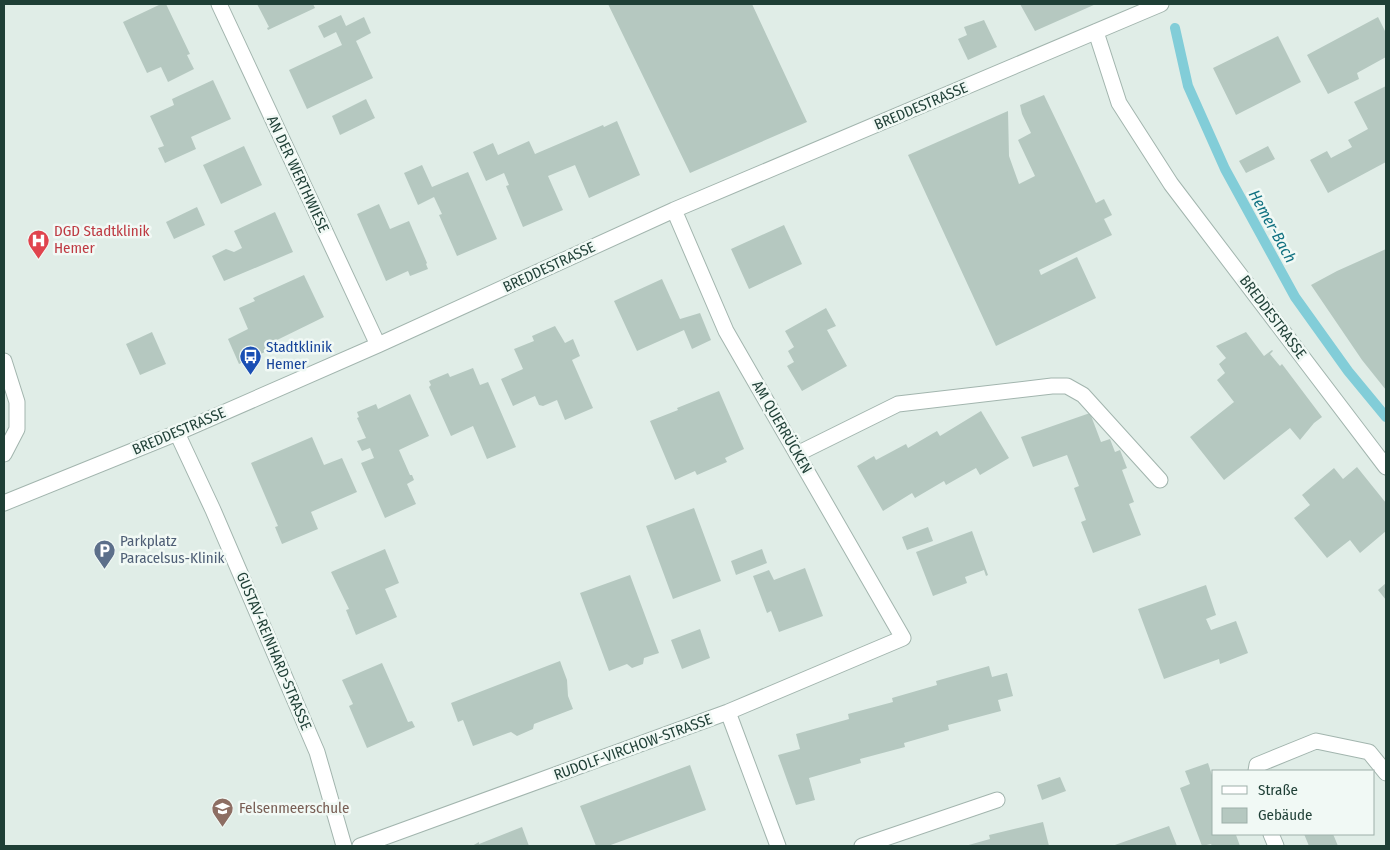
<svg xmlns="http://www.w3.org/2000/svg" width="1390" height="850" viewBox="0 0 1390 850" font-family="'Fira Sans Condensed',sans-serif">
<rect width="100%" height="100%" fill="#e0ede7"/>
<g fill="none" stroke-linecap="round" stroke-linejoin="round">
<!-- stream -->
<path stroke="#82cdd8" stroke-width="10" d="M1175,28L1188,86L1225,169L1295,297L1348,371L1386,417"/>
</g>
<!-- building -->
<path fill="#b5c8c0" d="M161,4H166L190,54L187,55L194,69L168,82L161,67L147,73L123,22Z
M257,4H313L315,8L268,30L267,28L269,27Z
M608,4H752L807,122L690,173Z
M1020,4H1096L1035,31Z
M341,15L346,26L364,17L371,33L356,41L373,78L307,109L289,70L342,45L336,32L324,38L318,26Z
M1378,17L1386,33V57L1357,73L1359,79L1328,94L1307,55Z
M984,20L997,47L968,60L958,39L967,35L964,27Z
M1278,36L1301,82L1236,115L1213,68Z
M213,80L231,119L191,137L196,149L165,163L158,148L164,146L150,116L174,105L172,99Z
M1386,86V162L1328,193L1310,160L1327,151L1331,158L1352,147L1348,140L1368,129L1354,102Z
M1044,95L1096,203L1104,199L1112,215L1104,219L1112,235L1039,270L1041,275L1077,257L1096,298L996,346L908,155L1008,111L1009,156L1019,184L1035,176L1018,140L1031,133L1022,114L1020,105Z
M366,99L375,118L340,135L332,116Z
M617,121L640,175L589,198L575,165L548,176L563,210L523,227L506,186L509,185L504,173L486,181L473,152L493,143L498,155L529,141L535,154L603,125L604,127Z
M244,146L262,185L221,204L203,165Z
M1268,146L1275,159L1246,173L1239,161Z
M422,165L432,187L468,172L497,239L457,256L439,215L442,214L434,197L418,205L404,173Z
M379,204L390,229L409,221L427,263L426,264L428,269L410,276L408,271L386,281L357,214Z
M197,207L205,225L174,239L166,222Z
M275,212L293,252L224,281L212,256L226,249L234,252L242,248L234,231Z
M784,225L802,264L749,289L731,249Z
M1386,249V390L1362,360L1311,285L1337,271Z
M304,275L324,317L275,341L278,346L239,364L228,339L248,329L239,308L255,301L253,298Z
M662,279L680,319L700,313L711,340L692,349L684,330L637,351L614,301Z
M826,308L836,326L827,330L847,366L802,391L787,366L794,362L788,351L794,347L785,331Z
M555,326L565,343L573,339L580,356L572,360L593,408L565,420L557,400L543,406L539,405L535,396L513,406L501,379L523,369L514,349L534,341L532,336Z
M152,332L166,364L140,375L126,344Z
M1246,332L1264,356L1272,350L1273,351L1270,354L1280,366L1282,364L1322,417L1314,423L1300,440L1290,428L1224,480L1190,437L1234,402L1217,380L1225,373L1219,364L1226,358L1216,346Z
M473,368L480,385L488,382L516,447L487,459L473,426L451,436L429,387L431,385L429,381L448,373L450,377Z
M719,391L744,449L725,458L727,462L697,475L695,471L675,480L650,421L678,410L677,408Z
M410,394L429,436L399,450L410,475H412L414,480L407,484L416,504L385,518L361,463L374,458L370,448L362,451L357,441L366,438L357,418L359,417L357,412L376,404L378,409Z
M981,411L1009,458L980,475L976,468L946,485L944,481L915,498L912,493L883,511L857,466L874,456L876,460L906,444L908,448L937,431L940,436Z
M1090,413L1101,442L1110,439L1115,452L1120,450L1127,468L1122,470L1134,502L1129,504L1141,535L1093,553L1081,522L1086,520L1074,488L1079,486L1067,455L1033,467L1021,437Z
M312,437L324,465L342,458L357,492L311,512L318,529L282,544L275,527L278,526L251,463Z
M1357,467L1386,503V531L1360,553L1350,540L1327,558L1294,518L1310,505L1302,495L1334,468L1343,479Z
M694,508L721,581L673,599L646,526Z
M928,527L933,541L907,550L902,537Z
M972,531L988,575L986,576L984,570L965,577L967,583L933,596L916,552Z
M385,549L399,583L385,589L397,617L356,635L346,610L349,609L331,572Z
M762,549L767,563L736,575L731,561Z
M805,568L823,616L779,632L771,611L767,613L753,576L769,570L774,580Z
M630,575L659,653L644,658L643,664L632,668L627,664L609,671L580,593Z
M1386,583V600L1378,590Z
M1206,585L1216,615L1206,619L1211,630L1236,621L1248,653L1220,664L1219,659L1164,679L1138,609Z
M700,629L710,658L682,669L671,640Z
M560,661L567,680L568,696L573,709L534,724L533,729L517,736L511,732L473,746L463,720L458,722L451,703Z
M382,663L408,722L412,721L415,727L367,748L349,706L353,704L342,680Z
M989,666L992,677L1007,673L1013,696L998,700L1001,711L948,725L949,730L904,743L905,747L860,759L861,763L809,778L815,800L796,805L778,755L800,749L796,734L849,719L848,714L893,702L892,698L937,685L936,681Z
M1208,763L1214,781V834H1233L1236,835L1240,846H1212L1211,844L1202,846L1180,788L1190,784L1185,771Z
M690,765L706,810L608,846H596L580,806Z
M1060,777L1066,791L1042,800L1037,785Z
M1043,822L1049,846H965L990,839L989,835Z
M1169,826L1177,846H1112Z
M522,827L529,846H472L479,842V844Z
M1304,834H1333L1338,846H1309Z"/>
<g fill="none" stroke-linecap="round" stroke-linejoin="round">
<defs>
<path id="service" d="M1096,32L1119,103L1171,184L1386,467
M4,361L17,402V429L4,454
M797,454L898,404L1052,386H1067L1083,395L1160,480
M1256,771L1257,765L1316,741L1369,752L1386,773
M1271,834L1276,846
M862,846L997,800"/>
<path id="minor" d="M219,4L378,345
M177,433L213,510L317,752L344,846
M4,503L177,433L378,345L674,210L1161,4
M728,712L778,846
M360,846L728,712L903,638L726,331L674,210"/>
</defs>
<!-- service casing -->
<use href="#service" stroke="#a2b5ae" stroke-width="17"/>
<!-- minor casing -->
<use href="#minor" stroke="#a2b5ae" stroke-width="17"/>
<!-- service -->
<use href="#service" stroke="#fff" stroke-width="15"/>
<!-- minor -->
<use href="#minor" stroke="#fff" stroke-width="15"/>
</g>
<!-- icons -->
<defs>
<symbol id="hospital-pin" viewBox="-11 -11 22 30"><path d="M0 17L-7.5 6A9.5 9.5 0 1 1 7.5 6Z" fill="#e0444e" stroke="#f1f9f5"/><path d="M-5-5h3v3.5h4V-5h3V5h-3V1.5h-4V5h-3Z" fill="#fff"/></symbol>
<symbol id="bus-pin" viewBox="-11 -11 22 30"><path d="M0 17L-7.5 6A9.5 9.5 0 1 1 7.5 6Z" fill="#1a4fb4" stroke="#f1f9f5"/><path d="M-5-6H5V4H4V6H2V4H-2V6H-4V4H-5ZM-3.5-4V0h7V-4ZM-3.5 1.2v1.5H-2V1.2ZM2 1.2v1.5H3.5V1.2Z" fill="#fff"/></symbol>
<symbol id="parking-pin" viewBox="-11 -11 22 30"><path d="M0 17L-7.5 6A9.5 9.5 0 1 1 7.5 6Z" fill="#5c6f8a" stroke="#f1f9f5"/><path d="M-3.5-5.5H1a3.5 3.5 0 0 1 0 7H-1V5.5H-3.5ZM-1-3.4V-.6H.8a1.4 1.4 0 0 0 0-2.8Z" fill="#fff"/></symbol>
<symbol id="school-pin" viewBox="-11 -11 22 30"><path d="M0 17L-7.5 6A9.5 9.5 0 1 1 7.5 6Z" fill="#8d6e63" stroke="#f1f9f5"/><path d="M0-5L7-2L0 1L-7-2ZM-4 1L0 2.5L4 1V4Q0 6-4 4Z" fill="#fff"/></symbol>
</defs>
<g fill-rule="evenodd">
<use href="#hospital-pin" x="26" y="228" width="25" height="34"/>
<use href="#bus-pin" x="238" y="344" width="25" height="34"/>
<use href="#parking-pin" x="92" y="538" width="25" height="34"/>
<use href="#school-pin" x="210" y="796" width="25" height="34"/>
</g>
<g text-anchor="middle" stroke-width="5" stroke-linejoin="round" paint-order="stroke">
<!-- street labels -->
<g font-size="15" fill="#1f3f36" stroke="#f1f9f5">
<text transform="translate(921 106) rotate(-23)" y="5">BREDDESTRASSE</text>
<text transform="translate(298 174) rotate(65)" y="5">AN DER WERTHWIESE</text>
<text transform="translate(549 267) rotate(-25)" y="5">BREDDESTRASSE</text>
<text transform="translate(1273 317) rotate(53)" y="5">BREDDESTRASSE</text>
<text transform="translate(782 427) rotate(60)" y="5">AM QUERRÜCKEN</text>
<text transform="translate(179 431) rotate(-23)" y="5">BREDDESTRASSE</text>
<text transform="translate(274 651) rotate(67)" y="5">GUSTAV-REINHARD-STRASSE</text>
<text transform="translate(633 747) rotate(-20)" y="5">RUDOLF-VIRCHOW-STRASSE</text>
</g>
<!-- health labels -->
<g font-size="15" fill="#be3a42" stroke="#f1f9f5" text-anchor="start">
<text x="54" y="236">DGD Stadtklinik<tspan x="54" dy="17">Hemer</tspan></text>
</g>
<!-- transit labels -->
<g font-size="15" fill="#164399" stroke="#f1f9f5" text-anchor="start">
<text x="266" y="352">Stadtklinik<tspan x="266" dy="17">Hemer</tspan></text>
</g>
<!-- service labels -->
<g font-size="15" fill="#4e5e75" stroke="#f1f9f5" text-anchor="start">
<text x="120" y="546">Parkplatz<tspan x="120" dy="17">Paracelsus-Klinik</tspan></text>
</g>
<!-- education labels -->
<g font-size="15" fill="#785e54" stroke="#f1f9f5" text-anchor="start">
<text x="239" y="813">Felsenmeerschule</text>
</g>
<!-- water labels -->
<g font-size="16" font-style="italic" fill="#127282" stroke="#f1f9f5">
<text transform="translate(1273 226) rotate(61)" y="6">Hemer-Bach</text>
</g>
</g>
<!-- border -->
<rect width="1390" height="850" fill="none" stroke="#1f3f36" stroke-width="10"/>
<!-- legend -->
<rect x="1212" y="770" width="162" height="65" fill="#f1f9f5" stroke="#9dafa9"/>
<rect x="1222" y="786" width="25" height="8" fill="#ffffff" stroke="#9dafa9"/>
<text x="1258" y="795" font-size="15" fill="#1f3f36">Straße</text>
<rect x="1222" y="808" width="25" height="15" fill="#b5c8c0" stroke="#9dafa9"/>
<text x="1258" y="820" font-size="15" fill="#1f3f36">Gebäude</text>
</svg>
